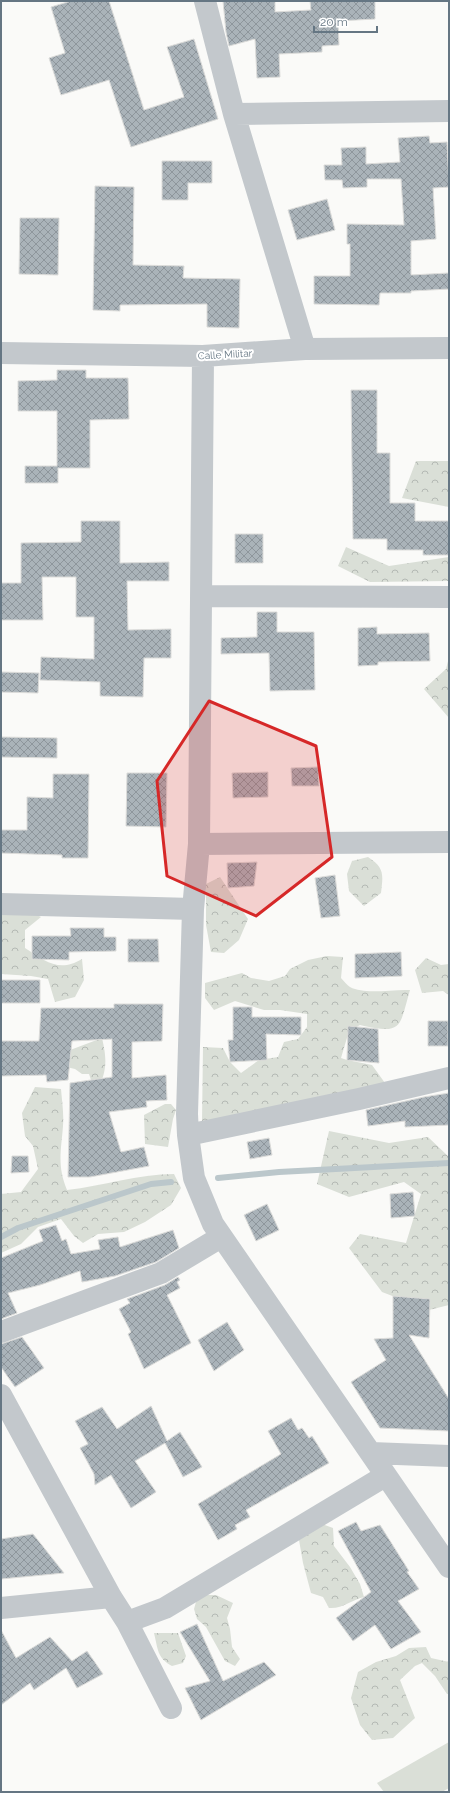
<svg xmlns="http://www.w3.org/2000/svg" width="450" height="1793" viewBox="0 0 450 1793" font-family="Raleway,sans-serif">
<defs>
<pattern id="forest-crowns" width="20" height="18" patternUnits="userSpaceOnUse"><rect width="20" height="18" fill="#dadfd7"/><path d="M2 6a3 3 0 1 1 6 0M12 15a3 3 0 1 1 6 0" fill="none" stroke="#b4b9b4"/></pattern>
<pattern id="building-cross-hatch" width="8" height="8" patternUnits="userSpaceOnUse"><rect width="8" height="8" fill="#aab3b9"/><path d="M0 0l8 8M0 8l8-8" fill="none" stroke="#8e969c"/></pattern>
</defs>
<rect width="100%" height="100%" fill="#fafaf8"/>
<!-- forest -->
<path fill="url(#forest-crowns)" d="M416,461H449V507L402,498Z
M346,547L389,566L449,557V581L370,582L338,566Z
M449,657V718L424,689L446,669Z
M368,857C385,868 383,875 381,893L364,906L349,891L347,874L352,861Z
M220,877L248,919L239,940L224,953L211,952L206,925V884Z
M23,908L41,917L25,930V948C45,961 59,973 82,959L84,980L75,997L55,1002L48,979L31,976L1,974V909Z
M327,956L343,957L341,978C344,981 347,985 350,987C365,995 392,989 410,990C399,1028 403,1035 360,1025L349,1031L341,1058L347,1060L372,1065L385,1083L202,1122L203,1047L223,1048L230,1062L241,1073L259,1060L278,1057L284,1042L298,1039L307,1027V1014L280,1010H264L235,1001L214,1010L205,998V983L242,973L251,978L269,981L285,976L290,969L308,960Z
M426,958L441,965L449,964V995L443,991L422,993L415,970Z
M102,1038C108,1064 106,1071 96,1095L89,1074H82L75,1069L41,1061Z
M35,1087L61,1089C62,1101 64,1114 63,1126C61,1152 57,1165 67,1190C103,1186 138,1174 174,1174L181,1188L171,1205L145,1222L124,1232L98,1234L83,1243L74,1236L61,1219L38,1227L21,1244L1,1253V1194L21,1192L38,1169L33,1146L25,1136L22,1113Z
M165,1104H171L176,1110L173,1119L168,1147L145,1144L144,1115Z
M329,1131L389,1143L428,1137L449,1157V1305L429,1310L382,1292L349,1248L360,1234L406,1243L421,1194L404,1182L349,1197L317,1184Z
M322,1524L333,1528L334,1546L350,1567L360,1584L364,1597C351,1600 343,1609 329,1608L323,1597L311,1593L303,1563L299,1540Z
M198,1595H216L233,1603L227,1618L230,1629L232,1647L240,1659L235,1666L225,1661L206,1627L197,1619L194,1609Z
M154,1633H178L186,1656L183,1663L172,1666C157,1658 158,1649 154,1633Z
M426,1647L431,1658L449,1662V1694H447L435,1676L422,1663L415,1666L400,1680L415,1718L393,1738L372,1740L360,1725L351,1698L358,1672L376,1662L396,1656L409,1648Z"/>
<!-- pitch -->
<path fill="#dadfd7" d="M449,1742V1788L442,1792H384L377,1783Z"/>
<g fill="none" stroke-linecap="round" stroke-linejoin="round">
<!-- stream -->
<path stroke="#bbc7cb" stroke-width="6" d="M218,1178L279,1172L449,1163
M1,1237L18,1228L151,1184L171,1182"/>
</g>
<!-- building -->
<path fill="url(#building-cross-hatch)" stroke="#dcdcda" d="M71,1H109L144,110L184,97L167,47L194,39L218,119L131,147L109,80L61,95L49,58L65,53L51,7Z
M223,1H275V12L311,10L310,1H375V19L338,21L339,45L322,46V52L279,54L280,77L257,78L255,39L229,46L226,32Z
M429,136L430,143L447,142L449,187L433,188L436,239L411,241V275L449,273V289L411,291V293H380L379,305L314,304V276H350V244H347V224L404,225L401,179H367V187L343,188L342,180H325L324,165H342L341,148L366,147V164L400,162L398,138Z
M162,161H212V183H188V200H162Z
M95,186L134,187L133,265L184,266L183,278L240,279L239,328L207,327V304L120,305V311L93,310Z
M327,199L335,230L297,240L288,210Z
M20,218H59L58,275L19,274Z
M57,370H86V378H128L129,419L90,420V468H58V483H25V466H57V411H18V381L57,380Z
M351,390H377V453H390V503H415V521H449V555H423V550H387V539H353Z
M81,521H120V563L169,562V581H127L128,630L171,629V658H144L143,697L100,696V682L40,680L41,657L94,659V617H76V577H42L43,620H1V583H21V543L81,542Z
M235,534H263V563H235Z
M257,612H277V632H314L315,690L270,691L269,653L221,654V638L257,637Z
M377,627V634L429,633L430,661L378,662V665L358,666V628Z
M1,672L39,673L38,693L1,692Z
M1,737L57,738V758L1,757Z
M318,767L319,786H292L291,768Z
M268,772V797L233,798L232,773Z
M127,773H167L166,827L126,826Z
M53,774H89L88,858H62V855L1,853V830H27V797L53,798Z
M257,862L254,886L228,888L227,863Z
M335,875L340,916L321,918L315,878Z
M70,928H104V937H116V951L69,952V960L32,959V936H71Z
M128,939H158L159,962H128Z
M401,952L402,976L355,978V954Z
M1,980H40V1003H1Z
M114,1004H163L162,1041L132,1042V1078L166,1075L167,1100L146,1101L147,1107L109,1112L121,1152L144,1147L149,1166L90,1177H68L70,1083L112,1077V1039L72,1041L68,1080L47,1082L46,1075L1,1076V1041H39L41,1008H114Z
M233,1007H252V1017H301V1035L266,1034L267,1060L230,1062L228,1040H233Z
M428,1021H448V1046H428Z
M348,1026L378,1029L379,1063L347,1060Z
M449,1093V1125L405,1127V1121L368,1126L366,1110L424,1097Z
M269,1138L272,1155L250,1159L247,1142Z
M12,1156H28L29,1172L11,1173Z
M413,1192L415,1216L391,1218L390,1194Z
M267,1204L279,1230L256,1241L244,1215Z
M56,1225L62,1241L66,1239L71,1254L100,1249L98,1240L118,1237L120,1247L173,1230L179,1248L156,1262L115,1276L82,1282L80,1271L40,1285L8,1293L17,1313L1,1319V1258L43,1241L39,1230Z
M178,1277L180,1280L177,1282L180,1288L167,1295L191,1343L144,1369L128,1334L131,1332L119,1309L130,1303L127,1299L165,1285Z
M393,1296L430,1299L429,1338L409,1335L449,1399V1431L380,1428L351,1382L386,1360L374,1339L393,1338Z
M227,1322L244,1350L214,1371L198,1340Z
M22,1337L44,1368L15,1387L1,1367V1344Z
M151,1406L167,1441L180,1432L202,1467L183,1477L165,1443L135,1461L156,1492L131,1508L111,1475L95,1485L94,1474L80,1448L88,1444L75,1421L102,1407L117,1429Z
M291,1418L298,1430L302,1428L309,1438L312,1436L329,1463L246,1510L250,1517L235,1525L237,1529L218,1540L198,1504L281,1454L268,1431Z
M356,1522L361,1531L380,1525L409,1571L407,1572L419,1589L398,1601L421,1632L391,1649L375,1625L353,1641L336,1618L371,1592L338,1531Z
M33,1534L64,1573L1,1579V1539Z
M197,1624L223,1681L264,1662L276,1675L201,1720L185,1688L210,1681L180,1632Z
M1,1630L16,1658L50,1637L72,1661L87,1651L103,1674L77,1688L66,1668L34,1690L30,1683L1,1705Z"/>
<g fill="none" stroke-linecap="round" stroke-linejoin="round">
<!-- minor -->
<path stroke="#c3c8cc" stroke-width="22" d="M205,1L234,114L305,349
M234,114L449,111
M1,353L203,356L305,349L449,348
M203,356L199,844L193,909L187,1114L188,1135L194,1178L213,1224L449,1567
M202,596L449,597
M199,844L449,842
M1,904L193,909
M188,1135L359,1099L449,1078
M1,1332L161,1273L221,1237
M1,1395L111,1597L127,1622L171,1708
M371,1453L449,1456
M1,1608L111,1597
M127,1622L165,1608L385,1476"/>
</g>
<!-- marked area -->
<path fill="#d62828" fill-opacity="0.2" stroke="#d62828" stroke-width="3" stroke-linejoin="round" d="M209,701L316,746L332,857L256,916L167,876L157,781Z"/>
<g text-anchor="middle" stroke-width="4" stroke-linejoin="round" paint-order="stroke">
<!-- street labels -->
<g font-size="10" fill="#657683" stroke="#fff">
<text transform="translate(225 354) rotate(-3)" y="4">Calle Militar</text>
</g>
</g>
<!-- border -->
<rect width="450" height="1793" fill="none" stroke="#657683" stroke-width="4"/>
<!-- scale -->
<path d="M314 26v6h63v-6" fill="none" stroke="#657683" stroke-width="2"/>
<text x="320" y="26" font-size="12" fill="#657683" stroke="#ffffff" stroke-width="3" paint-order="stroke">20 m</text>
</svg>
